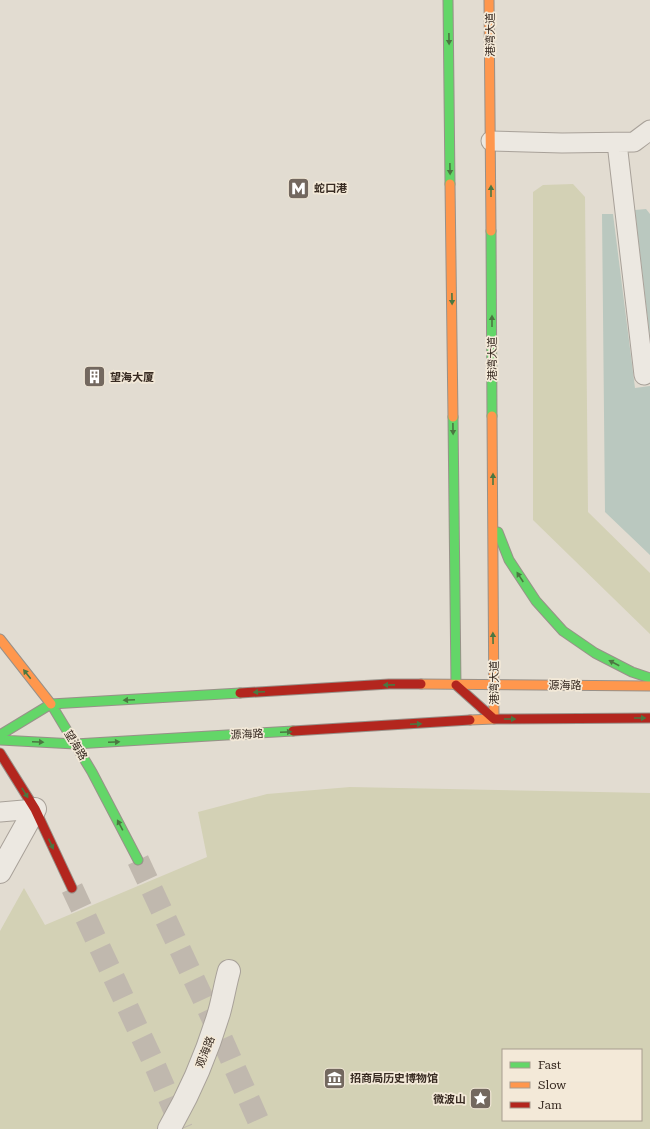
<svg xmlns="http://www.w3.org/2000/svg" width="650" height="1129" viewBox="0 0 650 1129" font-family="'Roboto Serif','Noto Sans SC',serif">
<rect width="100%" height="100%" fill="#e2dcd1"/>
<!-- green -->
<path fill="#d3d1b5" fill-rule="evenodd" d="M573,184L585,197L588,512L650,573V634L533,520V192L543,185Z
M350,787L650,793V1129H0V931L24,888L45,925L207,857L198,812L267,794ZM503,1050H641V1120H503Z"/>
<!-- water -->
<path fill="#bac8bf" d="M646,209L650,214V338L635,210Z
M602,214H613L635,388L650,386V555L605,512Z"/>
<g fill="none" stroke-linecap="round" stroke-linejoin="round">
<!-- primary-tunnel -->
<path stroke="#c0b8ae" stroke-width="22" stroke-dasharray="22 11" stroke-linecap="butt" d="M138,860L221,1037L262,1129
M72,888L156,1068L182,1129"/>
<defs>
<path id="lane" d="M491,141L562,143L634,142L650,130
M617,143L644,375
M0,812L35,809"/>
<path id="street" d="M0,872L35,809
M169,1129C190,1093 207,1053 219,1013C223,999 225,985 229,971"/>
<path id="fast" d="M448,0L450,184
M491,231L492,416
M453,417L456,685
M498,532L509,560L536,601L563,631L595,653L632,672L650,678
M51,704L92,772L138,860
M0,735L51,704L240,693
M0,740L75,744L293,731"/>
<path id="slow" d="M489,0L491,231
M450,184L453,417
M0,639L51,704
M421,684L650,686
M470,720L494,719L492,416"/>
<path id="jam" d="M456,685L494,719L650,718
M240,693L389,684H421
M293,731L470,720
M0,753L35,809L72,888"/>
</defs>
<!-- lane casing -->
<use href="#lane" stroke="#a8a199" stroke-width="21"/>
<!-- street casing -->
<use href="#street" stroke="#a8a199" stroke-width="24"/>
<!-- fast casing -->
<use href="#fast" stroke="#989189" stroke-width="11"/>
<!-- slow casing -->
<use href="#slow" stroke="#989189" stroke-width="11"/>
<!-- jam casing -->
<use href="#jam" stroke="#989189" stroke-width="11"/>
<!-- lane -->
<use href="#lane" stroke="#ece8e1" stroke-width="19"/>
<!-- street -->
<use href="#street" stroke="#ece8e1" stroke-width="22"/>
<!-- fast -->
<use href="#fast" stroke="#63d668" stroke-width="9"/>
<!-- slow -->
<use href="#slow" stroke="#ff974d" stroke-width="9"/>
<!-- jam -->
<use href="#jam" stroke="#b3261e" stroke-width="9"/>
</g>
<!-- one-way arrows -->
<defs><path id="oneway-solid" d="M-6-.8H1V-3.2L6.5 0L1 3.2V.8H-6Z"/></defs>
<g fill="#4b7741">
<use href="#oneway-solid" transform="translate(449 39) rotate(89)"/>
<use href="#oneway-solid" transform="translate(450 169) rotate(89)"/>
<use href="#oneway-solid" transform="translate(491 191) rotate(-90)"/>
<use href="#oneway-solid" transform="translate(452 299) rotate(89)"/>
<use href="#oneway-solid" transform="translate(492 321) rotate(-90)"/>
<use href="#oneway-solid" transform="translate(453 429) rotate(89)"/>
<use href="#oneway-solid" transform="translate(493 479) rotate(-90)"/>
<use href="#oneway-solid" transform="translate(520 577) rotate(-123)"/>
<use href="#oneway-solid" transform="translate(493 638) rotate(-91)"/>
<use href="#oneway-solid" transform="translate(614 663) rotate(-152)"/>
<use href="#oneway-solid" transform="translate(27 674) rotate(-128)"/>
<use href="#oneway-solid" transform="translate(389 685) rotate(179)"/>
<use href="#oneway-solid" transform="translate(259 692) rotate(177)"/>
<use href="#oneway-solid" transform="translate(129 700) rotate(177)"/>
<use href="#oneway-solid" transform="translate(640 718)"/>
<use href="#oneway-solid" transform="translate(510 719)"/>
<use href="#oneway-solid" transform="translate(416 724) rotate(-3)"/>
<use href="#oneway-solid" transform="translate(286 732) rotate(-3)"/>
<use href="#oneway-solid" transform="translate(38 742) rotate(3)"/>
<use href="#oneway-solid" transform="translate(114 742) rotate(-3)"/>
<use href="#oneway-solid" transform="translate(25 793) rotate(58)"/>
<use href="#oneway-solid" transform="translate(120 825) rotate(-118)"/>
<use href="#oneway-solid" transform="translate(51 844) rotate(65)"/>
</g>
<!-- icons -->
<defs>
<symbol id="metro-square" viewBox="-11 -11 22 22"><rect x="-9" y="-9" width="18" height="18" rx="4" fill="#73685f" stroke="#f3e9d8"/><path d="M-5.5 5V-5H-3L0 0L3-5H5.5V5H3V-.5L0 4L-3-.5V5Z" fill="#fff"/></symbol>
<symbol id="building-square" viewBox="-11 -11 22 22"><rect x="-9" y="-9" width="18" height="18" rx="4" fill="#73685f" stroke="#f3e9d8"/><path d="M-4-6H4V6H1V3H-1V6H-4ZM-2.5-4.3h1.7v1.8h-1.7ZM.8-4.3h1.7v1.8H.8ZM-2.5-1h1.7V.8h-1.7ZM.8-1h1.7V.8H.8Z" fill="#fff"/></symbol>
<symbol id="museum-square" viewBox="-11 -11 22 22"><rect x="-9" y="-9" width="18" height="18" rx="4" fill="#73685f" stroke="#f3e9d8"/><path d="M0-6L6-3V-2H-6V-3ZM-5-1h2V3h-2ZM-1-1h2V3h-2ZM3-1h2V3H3ZM-6 4H6V6H-6Z" fill="#fff"/></symbol>
<symbol id="sight-square" viewBox="-11 -11 22 22"><rect x="-9" y="-9" width="18" height="18" rx="4" fill="#73685f" stroke="#f3e9d8"/><path d="M0-6L1.8-2.2L6-1.7L2.9 1.2L3.7 5.4L0 3.3L-3.7 5.4L-2.9 1.2L-6-1.7L-1.8-2.2Z" fill="#fff"/></symbol>
</defs>
<g fill-rule="evenodd">
<use href="#metro-square" x="286" y="176" width="25" height="25"/>
<use href="#building-square" x="82" y="364" width="25" height="25"/>
<use href="#museum-square" x="322" y="1066" width="25" height="25"/>
<use href="#sight-square" x="468" y="1086" width="25" height="25"/>
</g>
<g text-anchor="middle" stroke-width="3.5" stroke-linejoin="round" paint-order="stroke">
<!-- street labels -->
<g font-size="11" fill="#372a21" stroke="#f3e9d8">
<text transform="translate(490 35) rotate(-90)" y="4">港湾大道</text>
<text transform="translate(492 359) rotate(-90)" y="4">港湾大道</text>
<text transform="translate(494 683) rotate(-90)" y="4">港湾大道</text>
<text x="565" y="689">源海路</text>
<text transform="translate(247 734) rotate(-3)" y="4">源海路</text>
<text transform="translate(76 745) rotate(59)" y="4">望海路</text>
<text transform="translate(205 1052) rotate(-69)" y="4">观海路</text>
</g>
<!-- poi labels -->
<g font-size="11" font-weight="bold" fill="#372a21" stroke="#f3e9d8" text-anchor="start">
<text x="314" y="192">蛇口港</text>
<text x="110" y="381">望海大厦</text>
<text x="350" y="1082">招商局历史博物馆</text>
<text x="466" y="1103" text-anchor="end">微波山</text>
</g>
</g>
<!-- legend -->
<rect x="502" y="1049" width="140" height="72" fill="#f3e9d8" stroke="#a89d8f"/>
<rect x="510" y="1062" width="20" height="6" fill="#63d668" stroke="#a89d8f"/>
<text x="538" y="1069" font-size="12" fill="#372a21">Fast</text>
<rect x="510" y="1082" width="20" height="6" fill="#ff974d" stroke="#a89d8f"/>
<text x="538" y="1089" font-size="12" fill="#372a21">Slow</text>
<rect x="510" y="1102" width="20" height="6" fill="#b3261e" stroke="#a89d8f"/>
<text x="538" y="1109" font-size="12" fill="#372a21">Jam</text>
</svg>
